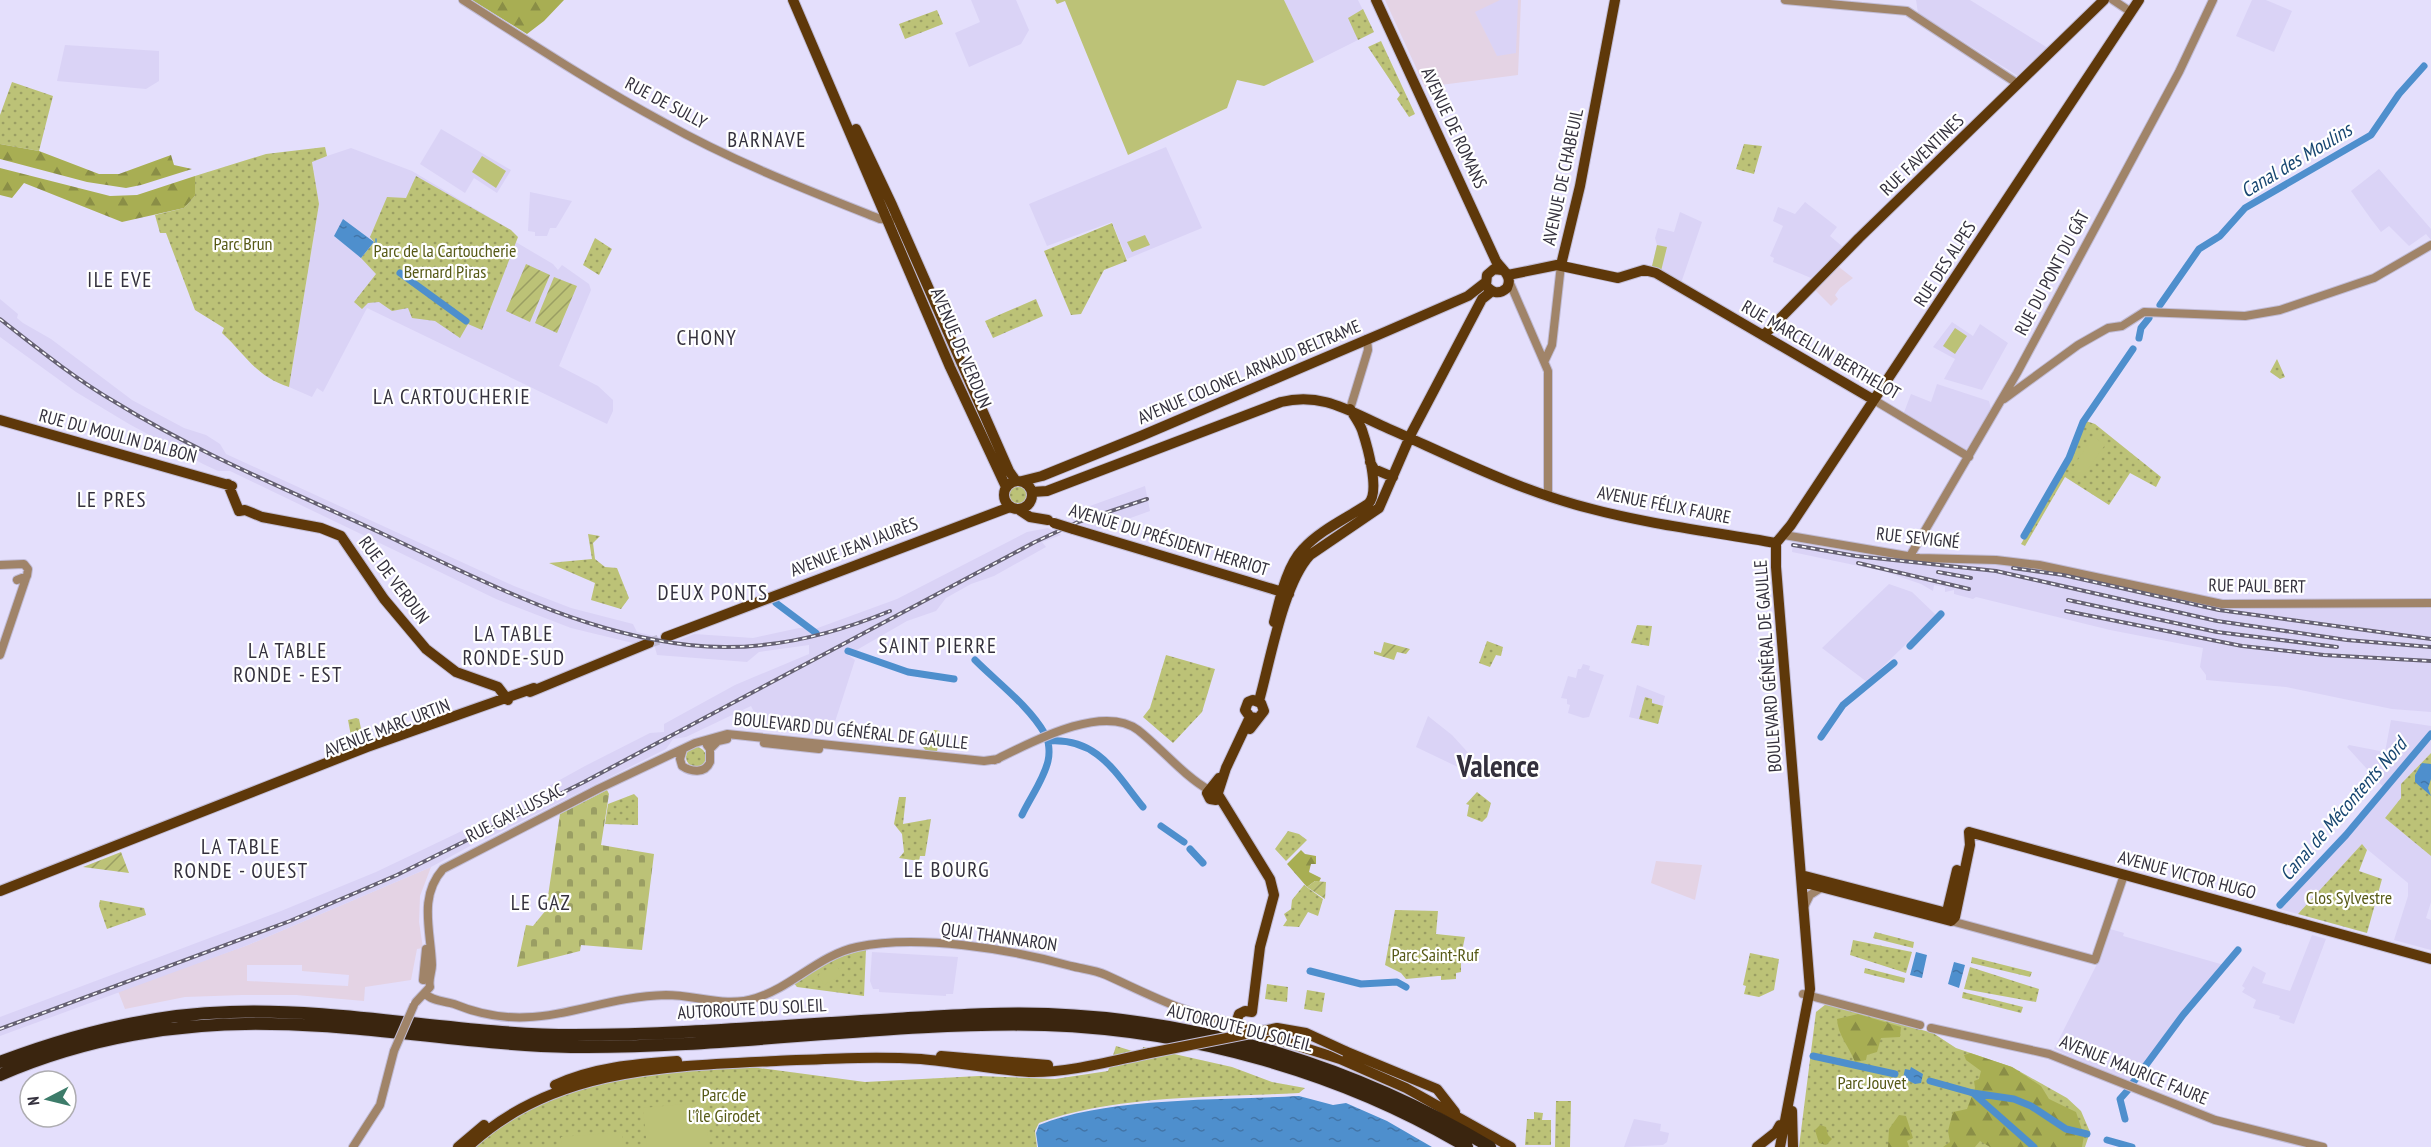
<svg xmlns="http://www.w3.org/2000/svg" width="2431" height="1147" viewBox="0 0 2431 1147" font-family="'PT Sans Narrow',sans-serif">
<defs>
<pattern id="grass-dots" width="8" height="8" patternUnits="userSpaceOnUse" patternTransform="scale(1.5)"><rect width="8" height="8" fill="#bcc277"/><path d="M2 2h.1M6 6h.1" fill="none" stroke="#9a9e63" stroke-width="1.8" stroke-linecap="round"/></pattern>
<pattern id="forest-firs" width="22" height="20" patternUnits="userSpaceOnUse" patternTransform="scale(1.5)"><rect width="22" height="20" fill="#a8ae53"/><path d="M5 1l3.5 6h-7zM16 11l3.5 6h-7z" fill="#8a8e46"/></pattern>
<pattern id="cemetery-stones" width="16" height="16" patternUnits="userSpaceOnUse" patternTransform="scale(1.5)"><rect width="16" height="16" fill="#bcc277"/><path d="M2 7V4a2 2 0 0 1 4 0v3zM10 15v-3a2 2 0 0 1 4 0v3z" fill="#9a9e63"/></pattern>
<pattern id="garden-furrows" width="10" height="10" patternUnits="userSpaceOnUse" patternTransform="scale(1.5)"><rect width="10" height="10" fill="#bcc277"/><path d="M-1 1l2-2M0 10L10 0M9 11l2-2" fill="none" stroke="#9a9e63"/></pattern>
<pattern id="water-ripples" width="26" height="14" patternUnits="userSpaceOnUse" patternTransform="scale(1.5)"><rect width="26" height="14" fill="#4e8fcd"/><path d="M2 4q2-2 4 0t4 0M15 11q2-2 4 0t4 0" fill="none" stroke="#4275a8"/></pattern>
</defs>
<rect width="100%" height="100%" fill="#e4dffc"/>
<!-- commercial -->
<path fill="#e4d3e4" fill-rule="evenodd" d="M1385,0H1521L1518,75L1425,87Z
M1839,267L1853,278L1840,288L1835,295L1838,299L1831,306L1815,290Z
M1656,861L1702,865L1695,900L1651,883Z
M431,867L420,896L419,922L423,948L417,949L411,980L365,987L364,1001L296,995H242L185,997L125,1009L118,991L248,945ZM247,965H302V971L349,975L348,986L247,981Z"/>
<!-- built -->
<path fill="#dad3f6" d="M971,0H1016L1029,30L1021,44L969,67L955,33L980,22Z
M1284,0H1358L1374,32L1314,62Z
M1500,0H1518L1516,53L1497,56L1475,12Z
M1916,0H1970L2048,48L2018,76L1918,13Z
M2252,0H2266L2292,11L2274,52L2236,36Z
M65,45L159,51V81L146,89L57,81Z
M441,129L511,170L497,193L474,178L465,193L420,164Z
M1166,147L1202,228L1127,259L1112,222L1047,246L1029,204Z
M351,148L412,171L511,230L507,235L509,238L553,264L558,270L562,265L589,284L591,290L559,366L598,386L613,400V411L607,424L367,308L323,392L317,388L312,397L289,387L319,204L312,161Z
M2379,169L2431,229V240L2426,234L2409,246L2389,226L2381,232L2371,219L2351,191Z
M530,192L572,201L556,228H550L547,236H535V232L528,231Z
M1805,202L1837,227L1830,236L1843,247L1811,278L1773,262L1774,258L1770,256L1783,226L1773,221L1778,207L1795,214Z
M1680,212L1702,222L1681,283L1652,266L1657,245L1655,238L1658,228L1674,232Z
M0,299L18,314L17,318L23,323L51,339L132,400L184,428L206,435L220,444L226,454L514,586L571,608L633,624L637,632L654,636L677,641L694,634L753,638L799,628L815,629L897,599L1027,532L1048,528L1061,535L1042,542L1046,547L994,576L971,584L946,598L936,611L907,621L848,655L855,660L832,731L827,730L825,735L762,728L751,706L686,737L673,739L666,749L486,839L481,838L472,845L431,867L248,945L0,1036V1017L281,911L376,872L468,828L474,831L480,824L585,766L650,733L664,732V724L735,685L809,654V645L759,652L747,662L657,655L654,644H637L571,628L496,599L230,471H218L203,464L129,424L76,392L0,337Z
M1952,322L1973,336L1980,324L2008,343L1982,390L1944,379L1955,359L1933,347Z
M1937,384L1989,401L1991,409L1966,450L1903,415L1911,394L1931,402Z
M1145,486L1150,511L1097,530L1074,522L1068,514Z
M1793,542L1887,558L1999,563L2039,568L2222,608L2431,606V712L2392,709L2286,687L2206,680V675L2200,667L2203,648L2110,630L1976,597L1973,599L1954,594V590L1945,592V587L1934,585L1933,591L1921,584L1883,571L1792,552Z
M1889,584L1912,592L1936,615L1867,682L1822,648Z
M1583,664L1590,666L1589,670L1604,675L1589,717L1583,718L1568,713L1570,705L1567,704V699L1561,698L1568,676L1576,678L1578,669H1581Z
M1637,685L1665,696L1658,724L1629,717Z
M1428,716L1452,735L1473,758L1460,768L1416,747Z
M2391,720L2431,726V753L2401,784V798L2385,818L2431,856V902L2426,918L2431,920V950L2394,940L2408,896V883L2362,845L2298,914L2279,909L2386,790L2347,747L2349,745L2385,752Z
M2110,929L2124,933L2123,936L2224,965L2131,1084L2054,1049L2097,964Z
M2312,935L2326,939L2294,1024L2279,1019L2280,1016L2253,1008L2256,1000L2242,992L2245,988L2242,986L2253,966L2266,973L2262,983L2290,991Z
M872,952L958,957L953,994H946V996L879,992V989H873L870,981Z
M1634,1119L1661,1124L1660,1131L1669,1133L1667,1142L1663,1145L1624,1147Z"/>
<!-- grass -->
<path fill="url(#grass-dots)" d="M1363,9L1374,32L1358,40L1348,18Z
M937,10L943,24L905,39L899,24Z
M1381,41L1415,114L1409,117L1397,99L1400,95L1368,47Z
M12,82L53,96L39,151L0,144V115Z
M1744,144L1762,146L1754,174L1736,169Z
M325,147L327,156L312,162L319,204L289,387C255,376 246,355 222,333L224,328L195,310L166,233H160L155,215L184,208L195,196V176L266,154Z
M416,176L511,230L518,237L482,330L468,324L460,338L435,321L412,318L408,308L392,311L379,302L368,303L362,309L354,302L376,274L361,258L374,242L370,237L387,197L406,198Z
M1112,223L1127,261L1104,270L1081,314L1071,315L1044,251Z
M595,238L612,249L599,275L583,265Z
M1036,299L1043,316L993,338L985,321Z
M2277,359L2285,377L2280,379L2270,372Z
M2086,421L2095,424L2161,477L2156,487L2130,473L2109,505L2065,477L2025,546L2021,544L2062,473Z
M1008 495a10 10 0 1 1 20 0a10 10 0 1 1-20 0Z
M588,534L600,536L593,543L595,559L605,567L617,568L629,598L621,609L591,600L595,583L549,563L592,559Z
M1637,625L1652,626L1649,646L1631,643Z
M1487,641L1503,647L1501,656L1496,655L1490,667L1479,663Z
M1166,655L1215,669L1202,712L1173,743L1143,717L1150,708Z
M1645,697L1652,699V703L1663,706L1658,724L1639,719Z
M356,718L359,719L364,743L353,747L348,720Z
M934,730L940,731L937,752L926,751L923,747Z
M686 757a10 10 0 1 1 20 0a10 10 0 1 1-20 0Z
M2431,753V856L2385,818L2401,798V784Z
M1477,792L1491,803L1487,817L1482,822L1467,816L1469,805L1466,804Z
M634,794L638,798V825L605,824L608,804Z
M899,797H906L903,824L931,819L925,856H920L919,861L899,858L904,852L902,834L894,824Z
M1288,831L1299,834L1307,840L1286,861L1275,849Z
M2362,844L2367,850L2359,871L2382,879L2367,933L2298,914Z
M1304,885L1323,899L1318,916L1308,912L1299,927L1283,926L1287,920L1284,914L1291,909L1292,900Z
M100,900L144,908L146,915L107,929L99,906Z
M1395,910L1438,911L1436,934L1465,937L1461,956V972L1456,973V979L1441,980V976H1438L1406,979L1401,973L1385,965Z
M1875,932L1914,942L1913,948L1873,938Z
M1853,940L1912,952L1906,973L1850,955Z
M866,949L864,996L797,987L793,982L840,957Z
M1750,953L1779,959L1774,990L1759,997L1744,994L1746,986L1743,985Z
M1972,957L2032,972L2030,977L1971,963Z
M1970,967L2039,989L2036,1002L1964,989Z
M1865,968L1905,978L1904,983L1864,973Z
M1267,984L1288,987L1287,1002L1265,999Z
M1307,990L1325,993L1322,1012L1304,1009Z
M1963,992L2023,1007L2021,1013L1962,998Z
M1826,1004L1933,1033L1956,1048L2012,1067L2067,1098L2081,1111L2090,1132L2085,1147H1799L1816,1012Z
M1116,1046L1142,1054L1143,1047L1232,1067L1272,1082L1305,1088L1299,1093C1221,1097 1111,1095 1039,1123L1035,1131L1037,1147H468L481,1135L570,1086L729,1064L865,1082L979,1076L1055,1079L1108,1071Z
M1556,1101H1571L1570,1147H1555Z
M1534,1112L1543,1113L1542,1120H1551V1145H1525L1527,1119H1534Z"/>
<!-- forest -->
<path fill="url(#forest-firs)" d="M472,0H564L544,21L527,34Z
M0,144L39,151L99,174H119L171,155L174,165L192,169L141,185L126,188L87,182L0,159Z
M0,168L110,196L137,195L195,176V196L184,208L122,222L24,183L12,198L0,195Z
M1301,850L1305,854L1316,856V864H1311L1309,872L1321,878L1319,882L1315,881L1307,887L1287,864Z
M1858,1014L1901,1027L1900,1037L1881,1038L1877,1052L1867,1055L1866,1060L1855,1062C1849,1046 1838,1036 1837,1019Z
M1970,1053L2012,1067L2041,1086L2049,1099L2076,1112L2084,1136L2082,1147H1990L1980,1141L1975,1147H1943L1950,1142L1948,1131L1953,1112L1967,1109L1975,1088L1974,1081L1979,1079L1981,1071L1966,1060L1964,1055Z
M1899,1115L1906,1116L1913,1138L1907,1141L1909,1147H1888L1889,1129Z
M1820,1125L1826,1127L1828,1135L1832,1139L1826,1145L1819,1143L1815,1130Z"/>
<!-- cemetery -->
<path fill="url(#cemetery-stones)" d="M607,790L609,794L601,845L654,854L642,950L581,945L580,951L517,967L526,925L533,926L546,910L560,814Z"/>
<!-- garden -->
<path fill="url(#garden-furrows)" d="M526,264L550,275L530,322L506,311Z
M554,277L577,286L557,333L535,323Z
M1384,642L1410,649L1406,654L1397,652L1394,660L1374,654V651L1381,653Z
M121,852L129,873L83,867Z
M1315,881L1326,882L1325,899L1307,887Z"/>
<!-- pitch -->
<path fill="#bcc277" d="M1055,0H1284L1314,62L1264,86L1237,80L1227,108L1128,155L1065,1L1057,4Z
M482,156L506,171L496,188L472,172Z
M1145,235L1150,245L1132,252L1127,242Z
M1657,245L1667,247L1661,271L1652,266Z
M1955,328L1967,336L1955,354L1943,346Z
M2093,436L2105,445L2081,479L2070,472Z
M836,964L842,975L824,985L818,975Z
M705,1102L709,1147H647L643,1108Z
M622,1132L623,1147H562L561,1137Z"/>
<!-- water -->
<path fill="url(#water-ripples)" d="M343,219L374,242L361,258L334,236Z
M2422,763L2431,764V779L2428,788L2431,796L2415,782V775Z
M1916,952L1927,955L1922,978L1910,975Z
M1954,962L1965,965L1959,988L1948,984Z
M1911,1067L1923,1074L1921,1083L1915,1084L1903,1078L1905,1069L1910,1070Z
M1299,1096L1333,1105L1346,1103L1387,1121L1432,1147H1038L1036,1133L1039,1125C1105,1097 1226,1100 1299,1096Z"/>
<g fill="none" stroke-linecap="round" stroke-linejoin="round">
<!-- stream -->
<path stroke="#4e8fcd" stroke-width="1.5" d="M376,239V253"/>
<!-- canal -->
<path stroke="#4e8fcd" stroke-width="7" d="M400,273L466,321
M2160,305L2199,249L2220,236L2245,208L2371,135L2399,94L2424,66
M2139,338L2141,328L2149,318
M2024,536L2069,458L2083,422L2133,349
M776,603L816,633
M1910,646L1941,614
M848,651L908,672L954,679
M975,660C998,683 1029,706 1045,734C1049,740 1050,753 1048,761C1044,779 1030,798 1022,815
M1821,737L1843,705L1894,663
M1048,741C1098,737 1116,774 1143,807
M1161,826L1184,842
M1190,849L1203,863
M2280,905L2346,835L2431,734
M1310,971L1361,984L1397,982L1406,987
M1813,1056L1895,1074
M1930,1081L1973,1093L2014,1099L2031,1106L2066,1129L2087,1134
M2132,1084L2183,1015L2238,950
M1973,1093L2034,1147
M2125,1119L2120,1099L2128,1090
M2107,1140L2132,1147"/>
<!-- major-tunnel -->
<path stroke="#c1bcd6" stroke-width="10" stroke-dasharray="10 5" stroke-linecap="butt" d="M649,643L666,637"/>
<defs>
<path id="minor" d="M463,0C529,42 594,85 663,122C732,161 807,190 880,219L891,220
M1785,0L1907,11L2018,84
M2113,0L2131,12
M1509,281L1548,371V496
M1545,360L1552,345L1561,265
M2004,399L2078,345L2108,328L2122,326L2144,312L2245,316L2280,310L2374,278L2431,245
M1874,400L1969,457
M1350,409L1368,350L1367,339
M1784,535L1919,558L1996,560L2039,565L2222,604L2431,603
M1910,556L2017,373L2179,72L2213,0
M0,565L24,564L28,569L27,576L17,580
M0,655L26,578
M764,743L819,749
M683,749L680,759L682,766C691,772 705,774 710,762V749L707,745
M710,749L718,741L727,739
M995,760C1030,743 1102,703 1138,730C1161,748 1184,776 1209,790
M1804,907L1810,895L1821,888
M1951,921L2095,960L2124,875
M423,980L426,949
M425,993C431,1001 444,1001 454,1004C536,1038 587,997 666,995C697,995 726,1008 756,998C792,987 819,955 857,947C918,934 1010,949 1071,966C1083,969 1095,970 1106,975C1148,994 1191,1017 1237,1023
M1803,994L1920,1025
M416,1002L430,987C428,979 432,973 432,965C431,931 418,897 443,869L598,789L695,743L727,734L984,761L998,759
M1931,1028L2049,1054L2215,1120L2323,1147
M353,1147L380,1105L394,1051"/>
<path id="major" d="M793,0L950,367L1006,487
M1376,0L1496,261C1503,271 1513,276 1507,288C1499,295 1491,293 1486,285L1487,275L1494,269L1502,270
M856,129L892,205L1009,471L1016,481
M1561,265L1580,186L1615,0
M1508,275L1557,265L1618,278L1644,270L1656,273L1874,400
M1764,335L1859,238L2104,0
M0,420L232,486
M1370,462L1374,469L1393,477
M1004 495a14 14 0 1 1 28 0a14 14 0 1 1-28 0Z
M1022,481L1042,476L1141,436L1385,332L1468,296L1486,282
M228,484L239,511L245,510L262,517L321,528L341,536L384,599L426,649L456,672L498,687L508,700
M1032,492L1047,491L1281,402C1322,392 1349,411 1385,427C1453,457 1519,491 1592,509C1652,525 1715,532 1776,543
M1018,509L1030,517L1048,520
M1073,529L1289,594
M1776,543L1791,525L2139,0
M1776,543V567L1810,989L1780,1147
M1274,622C1280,599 1286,567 1303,549C1320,530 1347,518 1368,504C1381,493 1367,445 1362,430C1359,422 1354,416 1350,409
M666,637L1010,507
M530,692L649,643
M1259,701C1270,662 1283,584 1310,555L1379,508L1412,432L1482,299L1492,291
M1250,729L1264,711L1261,703L1253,700L1248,702L1245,710L1250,717L1256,718
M1219,796L1270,879L1274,895L1260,947L1252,1012
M1216,799L1226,768L1250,717
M1216,800L1210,799L1207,793L1219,778
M1969,832L2431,959
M1801,875L1947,913
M1802,882L1951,921L1955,917L1970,845L1969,832
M0,891L367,747L534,688
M1947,912L1957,870
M1252,1012L1245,1011L1239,1014L1237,1020L1241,1028L1340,1059L1406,1088L1511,1147
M1345,1051L1437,1089L1455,1112
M941,1056L1048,1065
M555,1085C594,1067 635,1064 677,1061
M1792,1111L1793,1147
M458,1147L484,1125
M468,1147C551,1068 669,1066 776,1061C824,1059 872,1056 921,1059C957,1062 993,1070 1029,1072C1069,1073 1111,1061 1150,1053
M1757,1147L1776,1132L1780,1125"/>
<path id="highway" d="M0,1062C74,1034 150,1014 230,1012C345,1008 459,1035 574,1035C681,1035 788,1025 895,1019C945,1016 997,1012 1048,1014C1203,1020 1357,1067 1490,1147
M0,1075C85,1038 179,1022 271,1024C372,1025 471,1045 571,1047C728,1049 888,1021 1045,1025C1190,1030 1342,1072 1467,1147"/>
</defs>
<!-- minor casing -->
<use href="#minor" stroke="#c1bcd6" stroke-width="10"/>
<!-- major casing -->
<use href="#major" stroke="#c1bcd6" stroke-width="12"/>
<!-- highway casing -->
<use href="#highway" stroke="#c1bcd6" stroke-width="14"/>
<!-- minor -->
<use href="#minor" stroke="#a08469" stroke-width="8"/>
<!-- major -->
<use href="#major" stroke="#5e380a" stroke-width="10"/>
<!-- highway -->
<use href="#highway" stroke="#3a250f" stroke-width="12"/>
<defs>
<path id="rail" d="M0,319C37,348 74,378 115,402C199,454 293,492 383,534C483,581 577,632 689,645C758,653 827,637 890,611
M1793,545L1856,556L1996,571L2217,621L2347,640L2431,647
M1858,563L1969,589
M2013,568L2063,575L2219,610L2431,639
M1938,572L1971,578
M2068,600L2217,632L2337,647
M2066,611L2242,646L2324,655L2431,661
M0,1029L290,921L397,875L584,782L1035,542L1078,522L1147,499"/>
</defs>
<!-- rail casing -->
<use href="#rail" stroke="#656172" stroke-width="4"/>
<!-- rail -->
<use href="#rail" stroke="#fff" stroke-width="1.5" stroke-dasharray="4.5" stroke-linecap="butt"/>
<defs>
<path id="minor-bridge" d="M394,1051L414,1005"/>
<path id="major-bridge" d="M1054,523L1073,529
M1150,1053L1277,1028L1306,1033L1345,1051"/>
</defs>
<!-- minor-bridge casing -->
<use href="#minor-bridge" stroke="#c1bcd6" stroke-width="10" stroke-linecap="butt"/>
<!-- major-bridge casing -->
<use href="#major-bridge" stroke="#c1bcd6" stroke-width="12" stroke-linecap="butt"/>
<!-- minor-bridge -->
<use href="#minor-bridge" stroke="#a08469" stroke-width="8"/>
<!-- major-bridge -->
<use href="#major-bridge" stroke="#5e380a" stroke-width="10"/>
</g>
<g text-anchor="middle" stroke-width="4.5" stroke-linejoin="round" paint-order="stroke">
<!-- street labels -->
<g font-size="18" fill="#34313d" stroke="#fff">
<text transform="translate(666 103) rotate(28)" y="6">RUE DE SULLY</text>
<text transform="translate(1454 128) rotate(65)" y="6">AVENUE DE ROMANS</text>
<text transform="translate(1922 155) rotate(-44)" y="6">RUE FAVENTINES</text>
<text transform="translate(1563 177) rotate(-78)" y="6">AVENUE DE CHABEUIL</text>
<text transform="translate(1945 264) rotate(-57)" y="6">RUE DES ALPES</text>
<text transform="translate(2052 273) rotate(-62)" y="6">RUE DU PONT DU GÂT</text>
<text transform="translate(961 348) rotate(67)" y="6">AVENUE DE VERDUN</text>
<text transform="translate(1821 350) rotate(30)" y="6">RUE MARCELLIN BERTHELOT</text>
<text transform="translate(1249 372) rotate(-23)" y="6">AVENUE COLONEL ARNAUD BELTRAME</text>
<text transform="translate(118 436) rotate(15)" y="6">RUE DU MOULIN D'ALBON</text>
<text transform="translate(1664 505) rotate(11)" y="6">AVENUE FÉLIX FAURE</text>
<text transform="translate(1918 538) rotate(6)" y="6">RUE SEVIGNÉ</text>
<text transform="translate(1169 540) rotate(17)" y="6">AVENUE DU PRÉSIDENT HERRIOT</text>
<text transform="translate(854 547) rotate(-21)" y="6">AVENUE JEAN JAURÈS</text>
<text transform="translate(394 580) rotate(53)" y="6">RUE DE VERDUN</text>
<text transform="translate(2257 586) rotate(1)" y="6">RUE PAUL BERT</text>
<text transform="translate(1768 666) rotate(-94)" y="6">BOULEVARD GÉNÉRAL DE GAULLE</text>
<text transform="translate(387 728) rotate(-21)" y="6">AVENUE MARC URTIN</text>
<text transform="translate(851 731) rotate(6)" y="6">BOULEVARD DU GÉNÉRAL DE GAULLE</text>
<text transform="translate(515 813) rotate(-27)" y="6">RUE GAY-LUSSAC</text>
<text transform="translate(2187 875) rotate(15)" y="6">AVENUE VICTOR HUGO</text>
<text transform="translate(999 937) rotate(8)" y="6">QUAI THANNARON</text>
<text transform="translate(752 1009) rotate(-3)" y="6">AUTOROUTE DU SOLEIL</text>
<text transform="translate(1240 1028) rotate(14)" y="6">AUTOROUTE DU SOLEIL</text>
<text transform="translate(2134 1070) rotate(22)" y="6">AVENUE MAURICE FAURE</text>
</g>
<!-- park labels -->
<g font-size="18" fill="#565916" stroke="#fff">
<text x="243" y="250">Parc Brun</text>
<text x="445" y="257">Parc de la Cartoucherie<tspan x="445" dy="21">Bernard Piras</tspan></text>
<text x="2349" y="904">Clos Sylvestre</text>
<text x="1435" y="961">Parc Saint-Ruf</text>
<text x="1872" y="1089">Parc Jouvet</text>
<text x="724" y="1101">Parc de<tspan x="724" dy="21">l'île Girodet</tspan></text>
</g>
<!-- water labels -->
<g font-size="20" font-style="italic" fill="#184771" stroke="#fff">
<text transform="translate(2296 160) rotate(-31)" y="7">Canal des Moulins</text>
<text transform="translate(2343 809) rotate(-49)" y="7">Canal de Mécontents Nord</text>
</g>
<!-- quarter labels -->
<g font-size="21" letter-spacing="1.5" fill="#34313d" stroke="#fff">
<text x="767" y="147">BARNAVE</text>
<text x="120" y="287">ILE EVE</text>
<text x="707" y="345">CHONY</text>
<text x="452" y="404">LA CARTOUCHERIE</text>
<text x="112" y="507">LE PRES</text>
<text x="713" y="600">DEUX PONTS</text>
<text x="514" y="641">LA TABLE<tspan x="514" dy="24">RONDE-SUD</tspan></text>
<text x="938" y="653">SAINT PIERRE</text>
<text x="288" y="658">LA TABLE<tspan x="288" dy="24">RONDE - EST</tspan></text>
<text x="241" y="854">LA TABLE<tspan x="241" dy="24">RONDE - OUEST</tspan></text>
<text x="947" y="877">LE BOURG</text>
<text x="541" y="910">LE GAZ</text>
</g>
<!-- town labels -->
<g font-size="30" font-weight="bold" fill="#34313d" stroke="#fff">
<text x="1498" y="777">Valence</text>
</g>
</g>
<!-- north arrow -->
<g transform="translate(48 1099) rotate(263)"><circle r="28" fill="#ffffff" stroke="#aeadb1" stroke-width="1.5"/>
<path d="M0-4.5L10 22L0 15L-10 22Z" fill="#3d7c6a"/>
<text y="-9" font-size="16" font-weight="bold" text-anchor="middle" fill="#34313d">N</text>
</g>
</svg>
